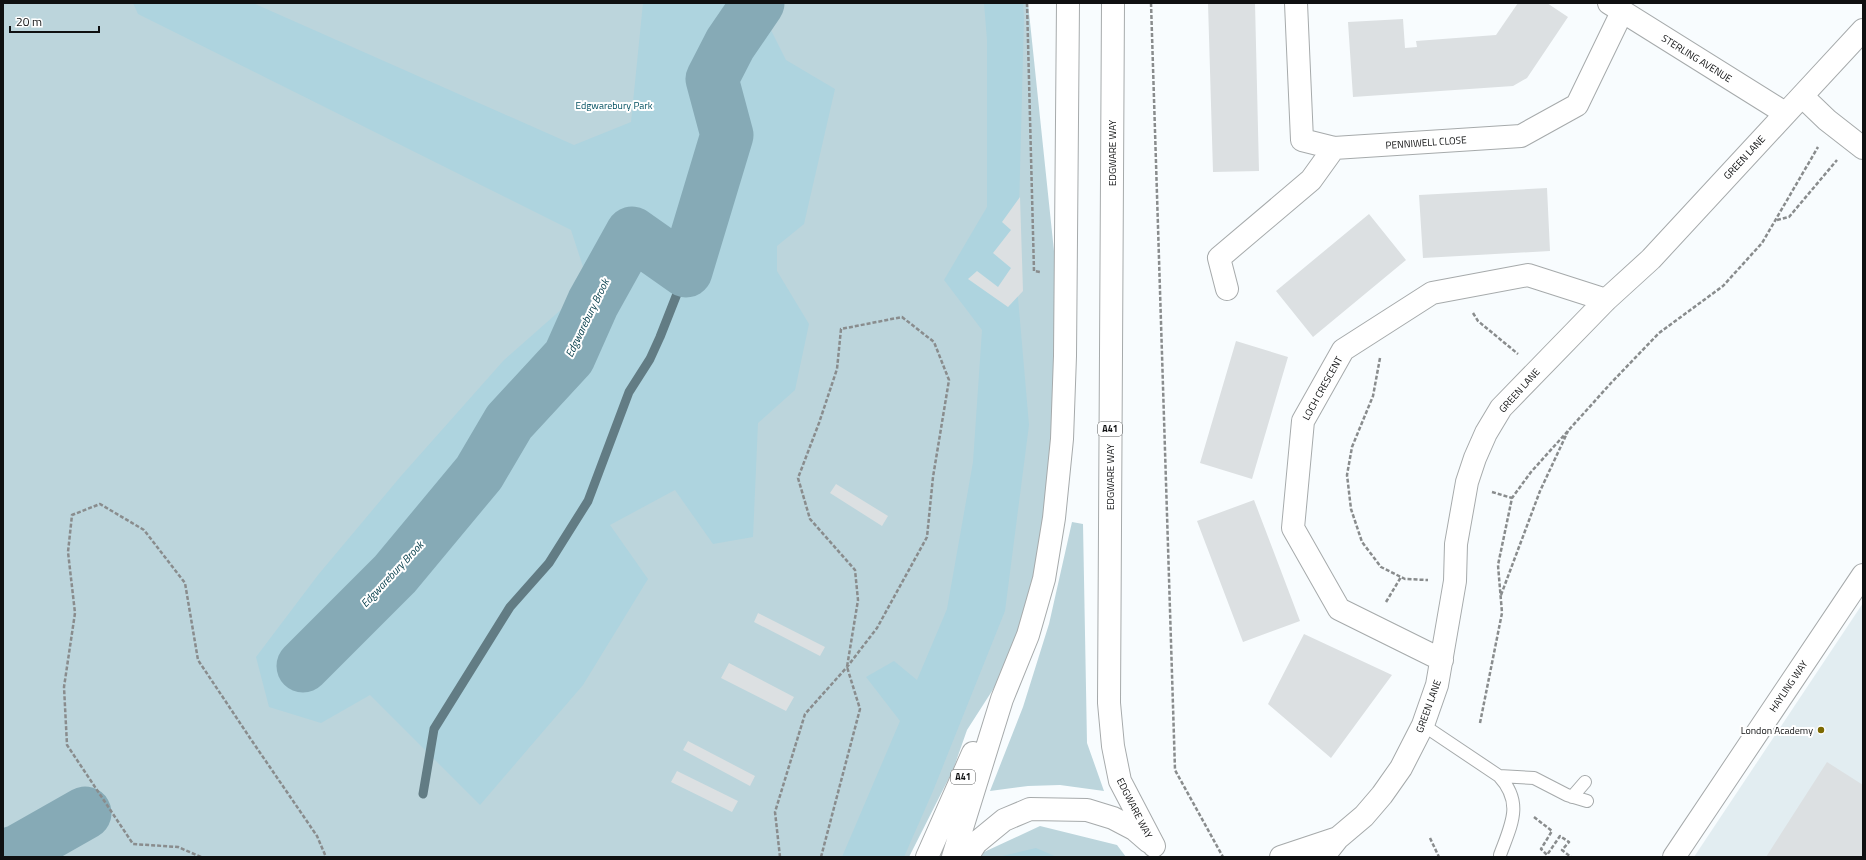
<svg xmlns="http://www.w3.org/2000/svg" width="1866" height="860" viewBox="0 0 1866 860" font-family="'Titillium Web',sans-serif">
<rect width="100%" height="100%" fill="#f8fcfe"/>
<!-- built -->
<path fill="#e2edf1" d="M1863,603V857H1694Z"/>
<!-- green -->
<path fill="#bcd5dc" d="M3,3H1028L1065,356L1028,635L967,730L953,770L909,857H3Z
M1072,522L1083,524L1087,743L1104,791L1060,785L1028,786L990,791L1023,707L1049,624Z
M1040,826L1117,845L1126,857H981L984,852Z"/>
<!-- forest -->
<path fill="#aed4df" d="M133,3H253L574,145L631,122L643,3H785L768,24L786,60L835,89L804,224L777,246V271L809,324L795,390L758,423L753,537L713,544L675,490L610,525L648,579L583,685L480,805L370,695L321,723L269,707L256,657L318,575L401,476L504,360L589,285L571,230L138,14Z
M984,3H1023L1024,18L1017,286L1029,425L1005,611L933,791L904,857H842L900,721L866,677L894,661L917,680L947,609L973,462L982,330L944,280L987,207V40Z
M1036,848L1057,857H1001L1002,856Z"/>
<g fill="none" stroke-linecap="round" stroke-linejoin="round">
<!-- stream -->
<path stroke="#627c84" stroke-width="9" d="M423,794L434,729L510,607L549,563L588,501L629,392L650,359L660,337L686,271"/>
<!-- river -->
<path stroke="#86aab6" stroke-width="53" d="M303,666L395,574L479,473L509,422L569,357L593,303L632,233L686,271L727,135L712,79L730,44L758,3
M3,856L18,851L85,813"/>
</g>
<!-- building -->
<path fill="#dce0e2" d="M1208,3H1255L1259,171L1213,172Z
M1518,3H1547L1568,17L1527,78L1513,86L1353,97L1348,22L1403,19L1405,48L1417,47L1416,41L1496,35Z
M1547,188L1550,251L1423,258L1419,195Z
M1020,197L1023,291L1008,307L968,279L977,271L998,287L1011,268L993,253L1011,230L1002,222Z
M1369,214L1406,260L1313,337L1276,291Z
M1236,341L1288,357L1252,479L1200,463Z
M836,484L888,516L882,526L830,493Z
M1254,500L1300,621L1243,642L1197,521Z
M758,613L825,647L820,656L754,622Z
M1304,634L1392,675L1331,758L1268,704Z
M729,663L794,697L786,711L721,678Z
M688,741L755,776L750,786L683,750Z
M1827,762L1863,785V857H1766Z
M677,771L738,801L732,812L671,782Z"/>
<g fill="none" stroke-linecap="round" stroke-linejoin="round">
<defs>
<path id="service" d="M1423,725L1499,776C1524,803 1511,825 1500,855
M1499,776L1534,778L1567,795L1587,801
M1572,797L1585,782"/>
<path id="minor" d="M1296,3L1302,140L1334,148L1521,136L1577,105L1622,12
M1609,3L1785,113
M1802,96L1827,120L1863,148
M1227,289L1219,258L1311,180L1334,148
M1442,660L1339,609L1293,528L1303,421L1343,350L1432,293L1528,275L1606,300
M1281,857L1338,838
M1323,857L1338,838L1364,816L1382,795L1401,768L1423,725L1437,685L1455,581L1456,544L1467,482L1475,458L1486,433L1501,408L1606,300L1651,259L1863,30
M1674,857L1863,575"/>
<path id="trunk" d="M1113,3L1109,703L1113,746L1120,781L1154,846
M927,857L973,753
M953,857L1002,699L1028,635L1044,579L1054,518L1062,439L1065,356L1068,3
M967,857L976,843L1004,820L1030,809L1087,810L1113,818L1134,829L1149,842"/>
</defs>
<!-- service casing -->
<use href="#service" stroke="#a6aaab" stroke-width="14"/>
<!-- minor casing -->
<use href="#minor" stroke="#a6aaab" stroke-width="24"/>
<!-- trunk casing -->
<use href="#trunk" stroke="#a6aaab" stroke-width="24"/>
<!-- path -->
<path stroke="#898c8d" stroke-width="2.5" stroke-dasharray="4 2" stroke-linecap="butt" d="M1027,3L1034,271L1040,272
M1151,3L1175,770L1223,857
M1777,220L1789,217L1837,160
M1473,313L1478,321L1518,354
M1380,358L1373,396L1352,447L1347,475L1351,509L1362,542L1381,567L1405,579L1428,580
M1492,492L1512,498
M1501,595L1540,491L1568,431
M1386,602L1401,577
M1480,723L1502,613L1498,565L1512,498L1531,472L1611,383L1659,333L1723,286L1762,243L1818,147
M1534,817L1552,831L1541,849L1547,855L1560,836L1569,842L1562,850L1571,857
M1430,838L1439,857
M201,857L178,847L133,844L67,745L64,687L75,613L68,552L72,515L100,504L144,530L185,583L198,660L250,738L317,836L326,857
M780,857L775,812L805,714L847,667L877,628L927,537L933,477L949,380L934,342L902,317L841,329L837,369L819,423L798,478L810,519L855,570L858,600L847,667L860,709L821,857"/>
<!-- service -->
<use href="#service" stroke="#fff" stroke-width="12"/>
<!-- minor -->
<use href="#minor" stroke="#fff" stroke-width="22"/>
<!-- trunk -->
<use href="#trunk" stroke="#fff" stroke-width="22"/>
</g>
<!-- markers -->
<circle fill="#7c6900" stroke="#fff" stroke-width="1.5" cx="1821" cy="730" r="4"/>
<g text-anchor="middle" stroke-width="4" stroke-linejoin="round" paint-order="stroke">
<!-- shield labels -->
<g fill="#fff" stroke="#575858" stroke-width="1">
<rect x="1098" y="422" width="24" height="14" rx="3"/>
<rect x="951" y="770" width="24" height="14" rx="3"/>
</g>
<g font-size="9" font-weight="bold" fill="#0f1011">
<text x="1110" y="432">A41</text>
<text x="963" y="780">A41</text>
</g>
<!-- street labels -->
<g font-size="10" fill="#0f1011" stroke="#fff">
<text transform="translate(1697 58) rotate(32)" y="4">STERLING AVENUE</text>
<text transform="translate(1426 142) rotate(-4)" y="4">PENNIWELL CLOSE</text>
<text transform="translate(1112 153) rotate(-90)" y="4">EDGWARE WAY</text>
<text transform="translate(1744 157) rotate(-47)" y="4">GREEN LANE</text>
<text transform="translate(1322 388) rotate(-61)" y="4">LOCH CRESCENT</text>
<text transform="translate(1519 390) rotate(-48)" y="4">GREEN LANE</text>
<text transform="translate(1110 477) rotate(-90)" y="4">EDGWARE WAY</text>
<text transform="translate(1788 686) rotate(-56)" y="4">HAYLING WAY</text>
<text transform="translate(1428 706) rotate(-70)" y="4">GREEN LANE</text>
<text transform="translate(1135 808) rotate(63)" y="4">EDGWARE WAY</text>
</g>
<!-- park labels -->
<g font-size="10" fill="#004f60" stroke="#fff">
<text x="614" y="109">Edgwarebury Park</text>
</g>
<!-- poi labels -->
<g font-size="10" fill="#0f1011" stroke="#fff" text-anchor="end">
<text x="1813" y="734">London Academy</text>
</g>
<!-- water labels -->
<g font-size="11" font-style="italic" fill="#0a414e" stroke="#fff">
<text transform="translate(587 318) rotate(-64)" y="4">Edgwarebury Brook</text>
<text transform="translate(392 574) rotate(-47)" y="4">Edgwarebury Brook</text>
</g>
</g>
<!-- border -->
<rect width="1866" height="860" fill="none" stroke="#0f1011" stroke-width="8"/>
<!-- scale -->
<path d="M10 26v6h89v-6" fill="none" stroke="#0f1011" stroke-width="2"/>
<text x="16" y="26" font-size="12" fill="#0f1011" stroke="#ffffff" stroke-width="3" paint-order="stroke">20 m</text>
</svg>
